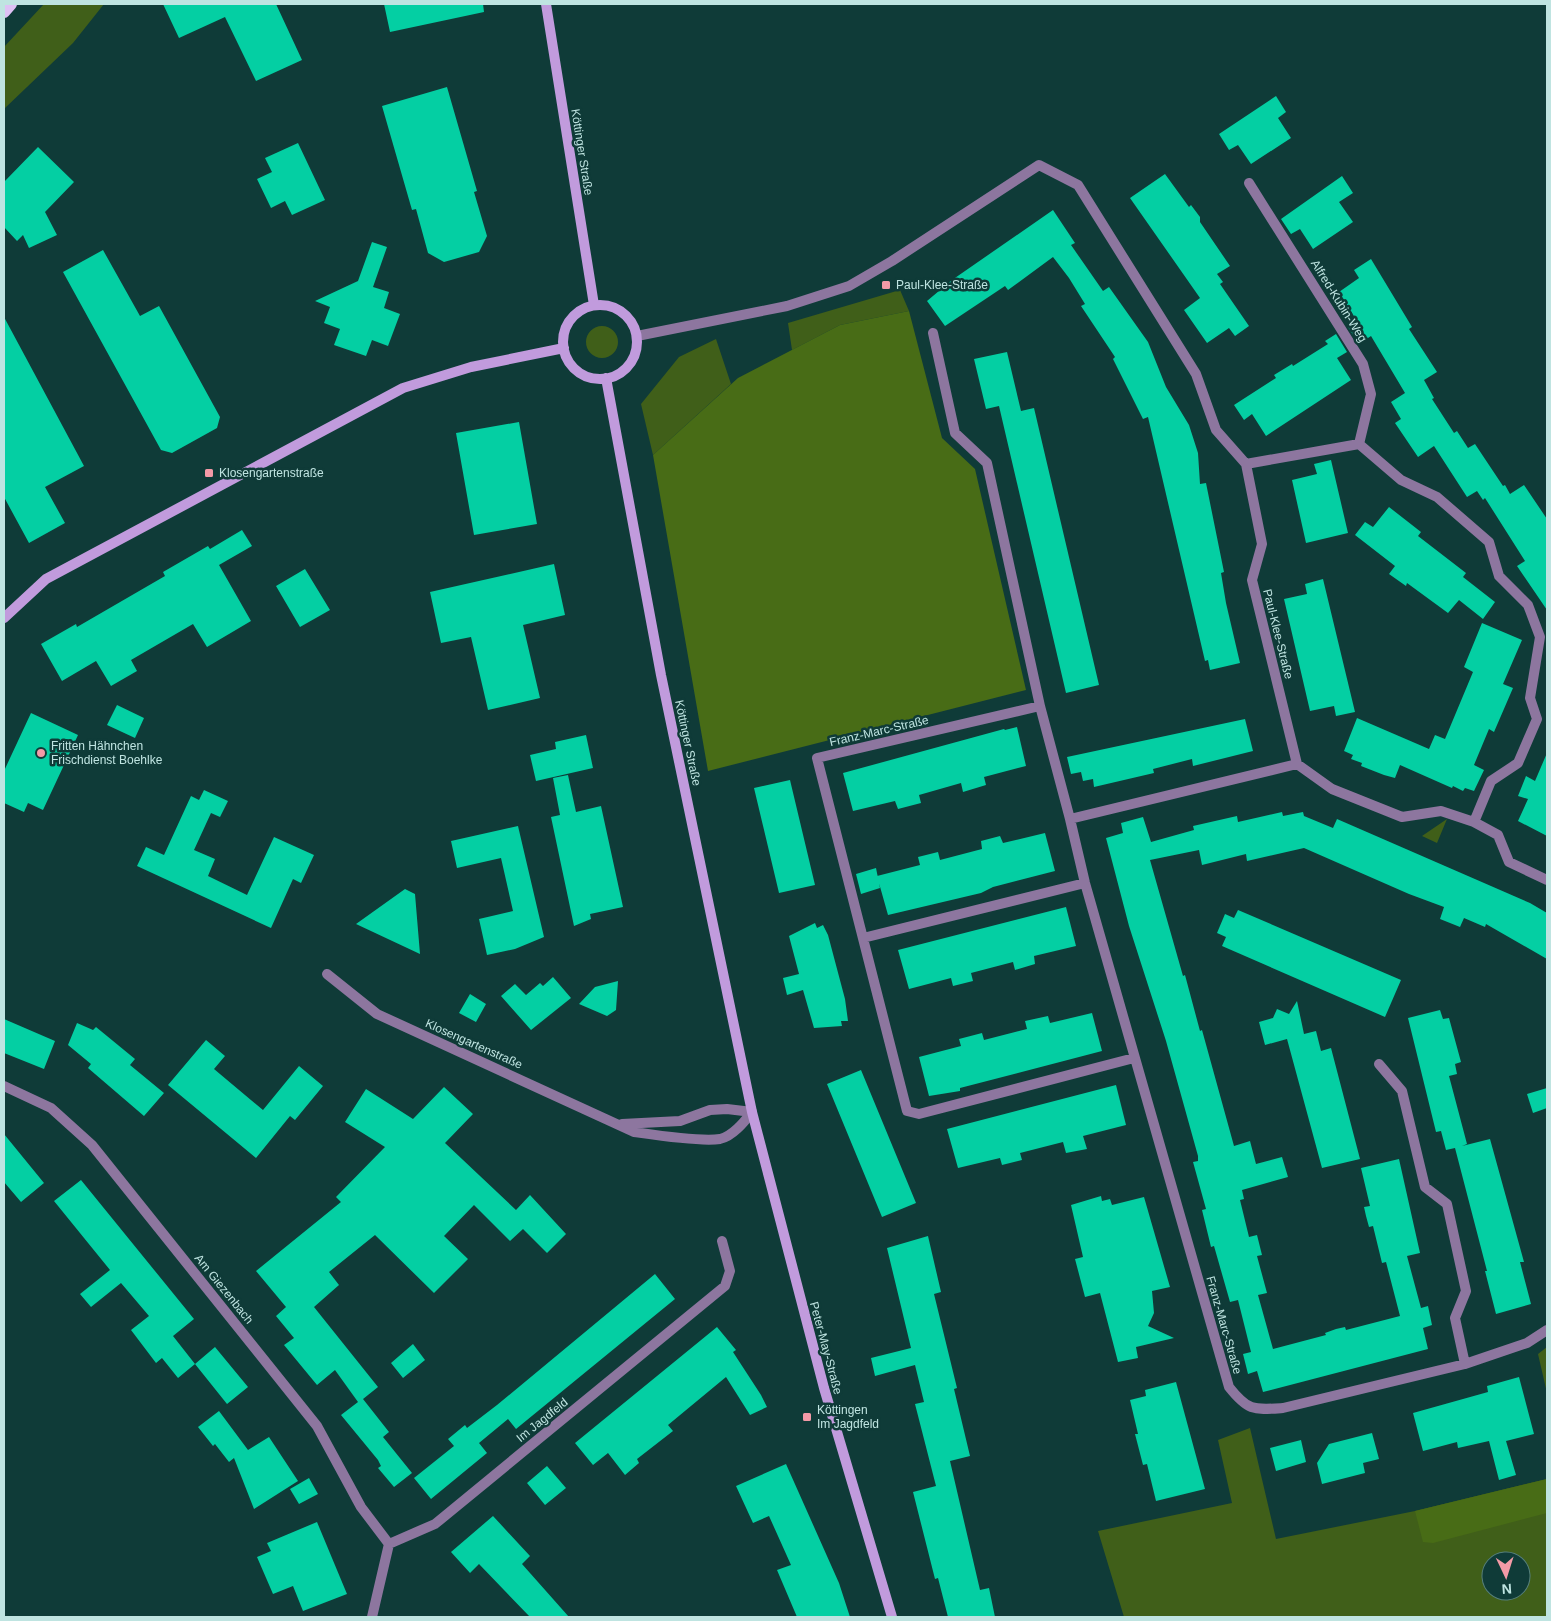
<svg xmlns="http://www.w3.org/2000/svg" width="1551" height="1621" viewBox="0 0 1551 1621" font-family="Helvetica,sans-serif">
<rect width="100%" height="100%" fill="#0f3b38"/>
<!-- green -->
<path fill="#405f19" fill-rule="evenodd" d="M44,4H104L73,43L4,109V47Z
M900,290L909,311L840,325L792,350L788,323Z
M586 342a16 16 0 1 1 32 0a16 16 0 1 1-32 0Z
M716,339L731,384L653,455L641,404L679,357Z
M1447,819L1437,843L1422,836Z
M1547,1347V1393L1538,1354Z
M1250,1428L1276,1539L1415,1511L1547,1479V1617H1124L1098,1531L1232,1503L1218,1440ZM1491,1561H1521V1591H1491Z"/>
<!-- forest -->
<path fill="#486c16" d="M909,311L942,438L975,469L1026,690L708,771L653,455L738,378L840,325Z
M1547,1479V1513L1433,1543L1423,1542L1415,1511Z"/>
<!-- building -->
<path fill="#04cfa3" d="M163,4H276L302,60L256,81L225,17L179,38Z
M384,4H483L484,12L390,32Z
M447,87L477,191L474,192L487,236L479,252L444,262L428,253L416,209L412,210L382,106Z
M1276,96L1286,112L1278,118L1291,138L1251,164L1238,145L1229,150L1219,134Z
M298,143L325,200L292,215L285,201L271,208L257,179L272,172L265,158Z
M38,147L74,182L45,212L57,235L29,248L23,235L17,241L4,227V182Z
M1165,174L1189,207L1191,205L1200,217V222L1230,266L1217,274L1223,282L1220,284L1249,326L1235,336L1229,328L1207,343L1184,310L1200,298L1130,198Z
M1342,176L1353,193L1339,202L1353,222L1313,249L1300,229L1291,234L1281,219Z
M1053,210L1075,243L1071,245L1103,291L1109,287L1148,342L1166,387L1189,425L1198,453L1200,484L1206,483L1224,572L1221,573L1226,603L1240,663L1210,670L1208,660L1205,661L1148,417L1143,419L1113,359L1115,357L1081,306L1085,304L1069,278L1053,257L1008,290L1005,286L945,326L927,301L952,280Z
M372,242L387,247L373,287L389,292L384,308L400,314L388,346L372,340L366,356L334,345L340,329L324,323L330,307L315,301L358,281Z
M103,250L140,316L159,306L220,417L217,428L172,453L161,450L63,272Z
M1371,259L1412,327L1409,329L1437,372L1424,380L1434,398L1432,399L1454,433L1457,431L1468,448L1475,444L1503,486L1505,485L1510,494L1524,485L1547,519V610L1517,566L1525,561L1485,498L1483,500L1477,491L1467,497L1434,446L1418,457L1395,423L1401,419L1391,402L1405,393L1371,336L1359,344L1348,327L1357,321L1339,292L1359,278L1354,270Z
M4,317L84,466L45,487L65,523L29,543L4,497Z
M1336,334L1347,352L1337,358L1351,380L1266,436L1252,414L1244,420L1234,405L1276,378L1274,375L1292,364L1293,366L1328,344L1325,341Z
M1007,352L1021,411L1034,408L1099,685L1066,693L999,406L986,409L974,359Z
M519,422L537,524L474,535L456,433Z
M1331,460L1348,533L1306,543L1292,480L1317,474L1314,464Z
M1389,507L1421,532L1418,536L1466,573L1463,577L1495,602L1483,619L1459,600L1448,613L1407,583L1406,586L1389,574L1395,566L1355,535L1365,522L1373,527Z
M242,530L252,546L219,565L251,621L207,647L193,624L131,660L137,671L111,686L96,661L62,681L41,644L76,624L77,627L165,576L163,572L208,546L210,549Z
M554,564L565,615L523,625L540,698L488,710L471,637L441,643L430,592Z
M305,569L330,610L300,627L276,586Z
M1323,579L1355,712L1336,716L1334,706L1310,711L1284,599L1307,594L1305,584Z
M1482,623L1522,640L1503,684L1513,688L1494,732L1489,729L1474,765L1484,770L1474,791L1465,788L1463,791L1453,786L1452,788L1400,765L1395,778L1384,775L1361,766L1362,763L1351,759L1353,755L1344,751L1357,718L1429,749L1435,735L1445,739L1473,672L1464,667Z
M117,705L144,718L135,738L107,725Z
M31,713L78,735L43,810L28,803L24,812L4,803V771Z
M1245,719L1253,751L1193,766L1192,759L1153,769L1154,773L1094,787L1093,779L1083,781L1081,772L1071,774L1067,757Z
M1017,727L1026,766L984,777L986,785L963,792L961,783L919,795L921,803L898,809L895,801L853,811L843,773L1004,729L1005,730Z
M586,735L593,768L536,781L530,755L556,749L555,742Z
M1547,753V836L1518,821L1528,799L1518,796L1526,776L1535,781Z
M568,775L576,812L601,806L623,907L590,914L591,919L574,926L551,817L560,815L553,778Z
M790,780L815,885L779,893L754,788Z
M204,790L228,801L220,817L211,813L194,850L215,859L208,876L247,895L274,837L314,855L301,883L293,879L271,928L137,866L146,847L164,855L191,796L199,800Z
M1282,812L1283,816L1303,812L1304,816L1333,828L1337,819L1530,903L1547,913V959L1486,924L1485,927L1464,918L1460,927L1440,919L1444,907L1409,894L1304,848L1247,861L1246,854L1202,865L1199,850L1150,860L1183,976L1185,975L1200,1031L1202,1030L1234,1146L1250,1141L1256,1164L1282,1157L1288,1177L1242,1190L1244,1199L1240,1200L1249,1237L1257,1235L1262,1255L1257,1256L1267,1293L1258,1295L1273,1349L1326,1335L1325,1333L1336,1329L1345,1327L1346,1330L1400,1316L1386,1262L1382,1263L1373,1226L1369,1227L1366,1216L1364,1207L1370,1206L1361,1168L1399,1159L1420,1253L1407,1256L1421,1308L1428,1306L1432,1325L1423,1328L1428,1349L1263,1392L1257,1371L1248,1374L1243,1354L1251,1352L1238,1300L1230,1302L1214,1246L1211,1247L1202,1210L1206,1209L1193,1162L1198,1161V1156L1166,1041L1129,926L1106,838L1123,833L1121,823L1143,817L1151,842L1194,830L1193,826L1237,816L1238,822Z
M518,826L544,937L515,949L487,955L479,919L513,911L501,858L457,868L451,841Z
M1045,833L1055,871L993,887L981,893L888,915L877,876L920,865L918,857L938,852L940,860L982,849L981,841L1000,836L1003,843Z
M876,868L880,888L861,894L856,874Z
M405,889L415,894L420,954L356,924Z
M1066,907L1076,946L1034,956L1035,964L1015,970L1013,962L971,973L973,981L953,986L951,978L909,989L898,950Z
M1238,910L1401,980L1385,1017L1222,946L1226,937L1217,933L1225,914L1234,918Z
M815,923L817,928L823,925L828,935L845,999L848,1021H841L842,1026L814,1028L803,990L787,995L783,978L799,974L789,936Z
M553,977L571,998L531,1030L501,996L515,984L526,995L540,983L543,986Z
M618,981L616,1010L607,1016L579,1004L595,987Z
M470,994L486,1004L476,1022L459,1013Z
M1297,1001L1304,1034L1316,1031L1321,1051L1331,1048L1360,1159L1322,1168L1287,1039L1265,1045L1259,1022L1273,1018L1277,1009L1289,1014Z
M1440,1010L1443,1019L1449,1018L1461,1062L1455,1064L1457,1074L1449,1076L1467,1144L1462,1146L1490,1139L1524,1262H1520L1531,1304L1496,1314L1485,1271H1487L1455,1148L1446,1150L1441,1131L1436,1132L1408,1018Z
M1092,1013L1102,1051L960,1088V1091L929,1096L919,1057L961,1046L959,1039L982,1033L984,1040L1027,1029L1025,1021L1048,1016L1050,1023Z
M4,1019L55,1041L44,1069L4,1053Z
M77,1023L93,1030L96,1027L135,1059L130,1065L164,1093L144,1116L88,1068L91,1064L68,1045Z
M206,1040L225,1056L214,1069L263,1110L299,1066L323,1086L295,1120L290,1116L256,1158L168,1085Z
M861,1070L916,1203L882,1217L827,1084Z
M1116,1085L1126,1125L1083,1136L1087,1149L1066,1153L1063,1142L1020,1153L1022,1160L1002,1165L1000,1158L958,1168L947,1129Z
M444,1087L473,1114L445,1143L516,1210L530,1195L566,1234L547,1253L523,1229L510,1241L474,1205L444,1236L468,1259L434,1293L375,1235L329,1272L339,1285L314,1307L378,1387L363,1399L389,1432L383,1437L412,1473L394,1487L378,1468L381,1466L378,1460L341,1415L358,1402L335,1370L317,1385L284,1345L294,1338L276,1316L286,1307L256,1271L341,1202L336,1197L385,1147L345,1122L366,1089L413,1119Z
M1547,1088V1108L1533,1113L1527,1094Z
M4,1134L44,1183L21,1202L4,1182Z
M81,1180L194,1319L173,1336L195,1364L215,1347L248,1387L227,1404L195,1364L178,1378L162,1358L156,1363L131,1330L149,1316L121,1283L91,1307L80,1294L110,1270L54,1201Z
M1101,1196L1102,1201L1110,1199L1112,1205L1144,1197L1170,1287L1152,1291L1154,1313L1148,1326L1174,1338L1136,1347L1138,1358L1118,1362L1100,1293L1085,1297L1075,1259L1083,1257L1071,1205Z
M928,1236L941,1292L934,1294L957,1388L954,1389L970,1456L950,1461L980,1590L989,1588L995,1617H948L938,1578L935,1579L913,1492L936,1486L915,1404L924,1402L915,1365L875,1376L871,1358L911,1348L887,1248Z
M655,1274L675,1299L516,1429L508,1419L479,1443L487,1453L431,1499L414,1478L454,1446L448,1439L465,1425L467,1428L497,1405Z
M717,1327L736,1350L733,1352L761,1395L767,1407L750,1415L726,1377L668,1425L673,1431L637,1459L639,1463L625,1475L608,1453L593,1465L575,1443Z
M413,1344L425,1360L403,1378L391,1363Z
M1519,1377L1534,1434L1506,1441L1516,1475L1499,1480L1489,1441L1458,1448L1457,1442L1423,1451L1413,1413L1488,1392L1487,1386Z
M1176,1382L1205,1489L1156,1501L1147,1464L1143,1465L1135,1434H1138L1130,1400L1146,1396L1145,1390Z
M219,1411L248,1450L269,1437L298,1481L254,1509L234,1458L229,1462L215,1444L213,1446L198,1427Z
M1372,1433L1379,1459L1363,1463L1365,1473L1322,1484L1317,1463L1329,1444Z
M1301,1440L1306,1462L1276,1471L1270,1448Z
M786,1464L839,1583L850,1617H797L777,1570L791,1565L769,1516L753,1523L736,1486Z
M547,1466L566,1488L545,1505L527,1483Z
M309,1478L318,1494L299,1504L290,1489Z
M493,1516L530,1556L522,1564L569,1617H530L479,1564L470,1573L451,1552Z
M317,1522L347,1594L303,1611L293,1586L273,1594L257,1557L271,1551L267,1543Z"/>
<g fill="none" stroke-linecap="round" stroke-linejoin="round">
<!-- street -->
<path stroke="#8d769f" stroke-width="10" d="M1249,183L1363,364L1371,394L1359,444
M933,333L955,433L987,463L1040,706L1070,819L1085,883L1229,1387C1248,1411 1253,1410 1283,1408L1465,1364L1527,1343L1547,1330
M637,336L787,306L849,286L892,261L1039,165L1078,185L1196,374L1216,430L1246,464L1262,544L1252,580L1297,764L1332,789L1402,817L1441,811L1474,822L1498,835L1509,862L1547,880
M1246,464L1359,444L1401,480L1437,497L1489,542L1499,576L1528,605L1540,637L1530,698L1537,719L1518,763L1491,781L1474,822
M1040,706L817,758L907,1111L919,1114L1134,1058
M1070,819L1297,764
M863,938L1085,883
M327,974L377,1014L634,1132C655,1135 699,1142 720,1139C733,1136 744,1122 752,1112
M1379,1064L1402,1091L1425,1187L1447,1204L1466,1291L1455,1318L1465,1364
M4,1086L51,1108L92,1145L317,1426L361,1507L389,1544
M622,1124L680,1121L710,1110L727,1109L752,1112
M372,1617L389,1544L435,1524L725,1286L730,1271L722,1241"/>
<!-- secondary -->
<path stroke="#c19bdd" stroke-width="10" d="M546,4L594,305
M563 342a37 37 0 1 1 74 0a37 37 0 1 1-74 0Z
M606,378L661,675L752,1112L824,1388L892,1617
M4,618L46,579L403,388L471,367L564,348"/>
<!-- primary -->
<path stroke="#dec1f4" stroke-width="12" d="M4,12L11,4"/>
</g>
<!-- markers -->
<g fill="#f39aa7" stroke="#0f3b38" stroke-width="2">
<rect x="881" y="280" width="10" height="10" rx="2.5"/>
<rect x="204" y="468" width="10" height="10" rx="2.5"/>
<circle cx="41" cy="753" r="5"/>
<rect x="802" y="1412" width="10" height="10" rx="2.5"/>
</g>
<g text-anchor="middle" stroke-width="5" stroke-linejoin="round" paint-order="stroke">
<!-- street labels -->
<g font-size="12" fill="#bfe4e1" stroke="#0f3b38">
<text transform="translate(582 152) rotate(81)" y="4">Köttinger Straße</text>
<text transform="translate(1339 301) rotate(58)" y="4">Alfred-Kubin-Weg</text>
<text transform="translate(1278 634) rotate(76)" y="4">Paul-Klee-Straße</text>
<text transform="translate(879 731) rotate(-13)" y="4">Franz-Marc-Straße</text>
<text transform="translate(688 743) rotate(78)" y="4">Köttinger Straße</text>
<text transform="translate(474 1044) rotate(24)" y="4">Klosengartenstraße</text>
<text transform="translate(224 1289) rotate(51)" y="4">Am Giezenbach</text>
<text transform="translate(1224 1325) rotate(74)" y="4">Franz-Marc-Straße</text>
<text transform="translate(826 1348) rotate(75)" y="4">Peter-May-Straße</text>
<text transform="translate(542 1420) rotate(-39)" y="4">Im Jagdfeld</text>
</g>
<!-- poi labels -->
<g font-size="12" fill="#bfe4e1" stroke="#0f3b38" text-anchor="start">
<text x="896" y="289">Paul-Klee-Straße</text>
<text x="219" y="477">Klosengartenstraße</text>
<text x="51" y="750">Fritten Hähnchen<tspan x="51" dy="14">Frischdienst Boehlke</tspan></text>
<text x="817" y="1414">Köttingen<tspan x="817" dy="14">Im Jagdfeld</tspan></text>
</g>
</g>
<!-- border -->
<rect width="1551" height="1621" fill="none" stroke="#bfe4e1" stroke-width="10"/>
<!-- north arrow -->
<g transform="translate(1506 1576) rotate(176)"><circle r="24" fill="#0f3b38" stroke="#557f7c"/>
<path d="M0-4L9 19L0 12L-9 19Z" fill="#f39aa7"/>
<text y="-8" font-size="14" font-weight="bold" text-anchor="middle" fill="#bfe4e1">N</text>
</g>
</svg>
